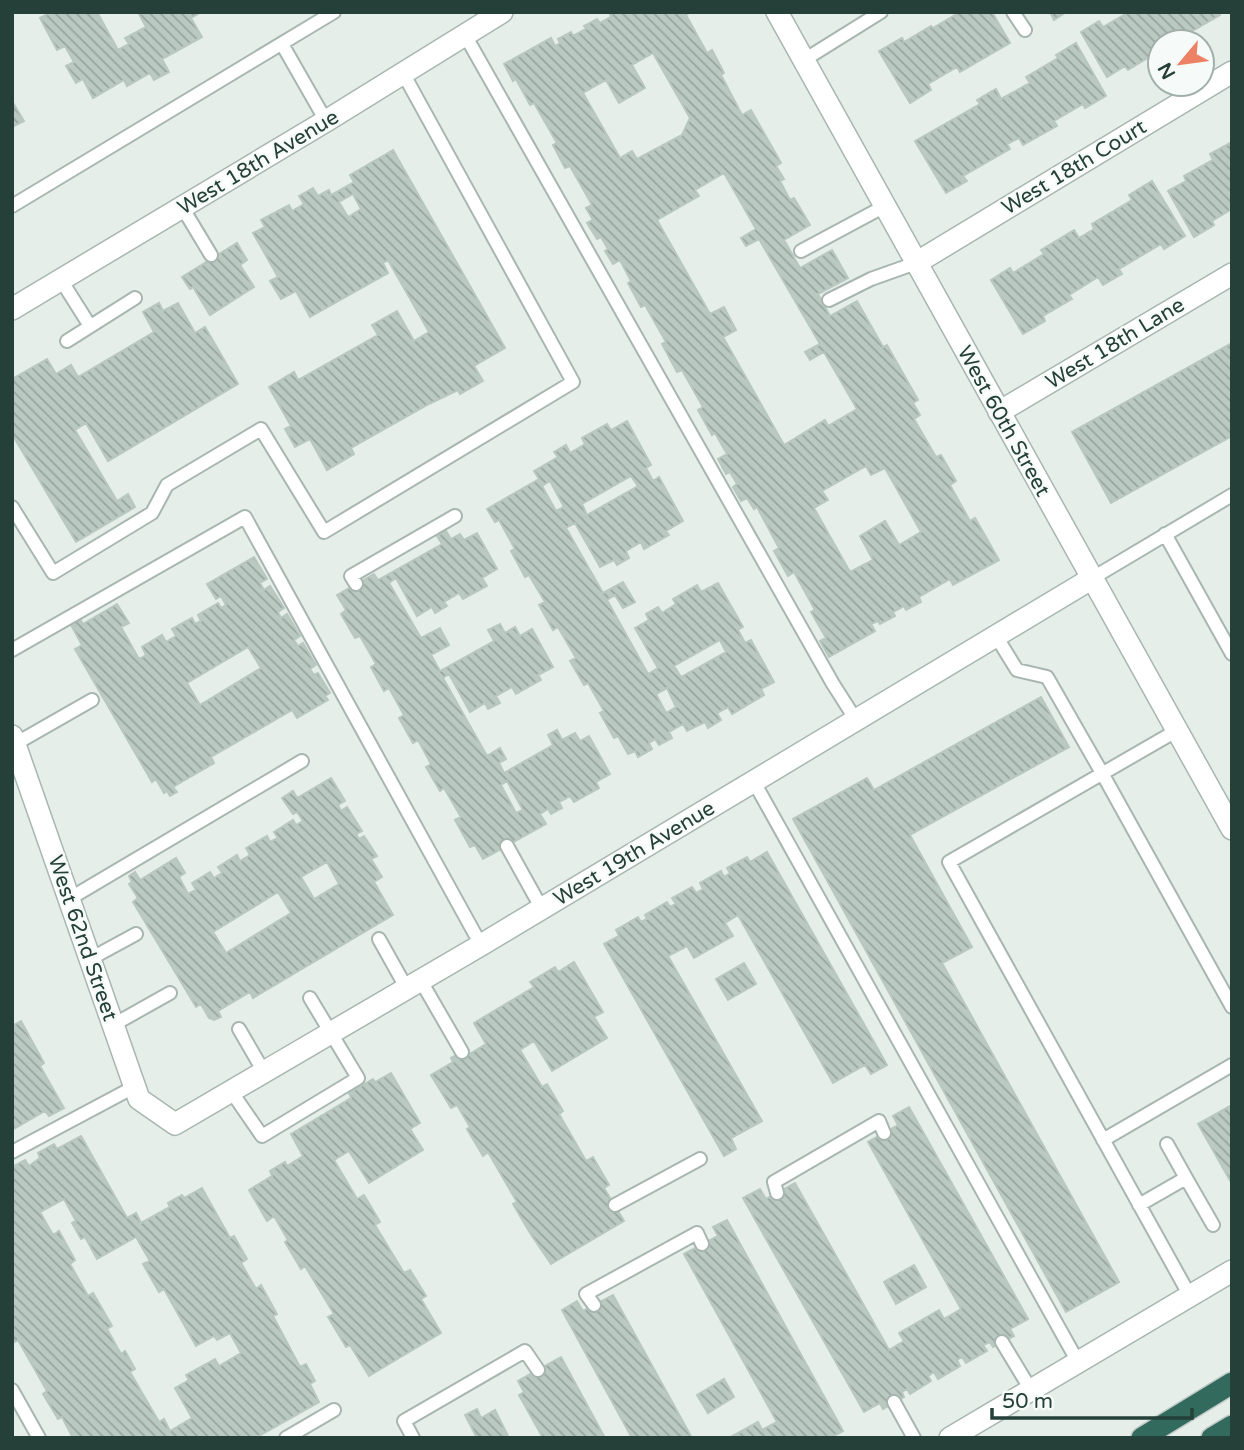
<svg xmlns="http://www.w3.org/2000/svg" width="1244" height="1450" viewBox="0 0 1244 1450" font-family="'Varela Round',sans-serif">
<defs>
<pattern id="building-back-hatch" width="6" height="6" patternUnits="userSpaceOnUse" patternTransform="scale(1.75)"><rect width="6" height="6" fill="#bbc9c3"/><path d="M-1 5l2 2M0 0l6 6M5-1l2 2" fill="none" stroke="#98a59f"/></pattern>
</defs>
<rect width="100%" height="100%" fill="#e6eeea"/>
<!-- building -->
<path fill="url(#building-back-hatch)" stroke="#b8c8c1" stroke-width="2" fill-rule="evenodd" d="M45,12H97L118,50L129,44L125,38L146,27L138,12H198V14L191,18L202,37L162,59L169,72L154,80L150,73L127,86L124,80L93,98L83,79L76,83L66,66L74,62L65,46L57,50L40,18L46,15Z
M613,12H691L686,15L707,53L712,50L724,73L721,75L742,115L751,110L781,163L776,166L784,179L780,181L790,200L794,198L810,225L784,240L800,268L832,250L848,278L818,294L830,316L857,301L883,347L887,345L918,400L913,403L920,415L914,419L936,457L941,455L956,481L950,485L970,521L975,518L999,560L953,585L950,579L919,597L921,602L906,610L904,606L893,612L895,616L880,624L878,621L871,624L875,631L829,657L820,641L826,638L811,612L815,610L794,572L788,576L774,551L779,548L757,507L754,509L747,498L741,501L733,487L737,484L730,472L726,474L718,459L727,454L715,433L712,435L698,410L703,407L682,370L677,372L662,344L666,342L645,305L641,307L628,283L631,281L620,260L613,264L605,251L608,249L601,237L597,239L587,223L593,220L586,208L592,205L570,166L565,168L553,145L557,143L534,103L530,105L516,79L513,81L504,64L551,38L555,46L560,43L558,39L571,32L573,36L586,29L584,26L597,19L600,23L611,17L610,14ZM653,53L690,118L682,135L637,159L632,151L620,158L583,93L606,80L619,103L645,88L632,65ZM724,173L756,229L741,238L746,246L759,239L820,344L805,352L810,360L824,352L857,409L828,426L825,420L784,445L723,337L736,330L724,307L710,314L657,220L699,196L695,190ZM866,466L871,475L885,468L921,532L899,545L885,521L860,536L873,560L850,572L814,508L828,500L822,491Z
M960,12H992L1010,43L960,72L957,67L928,84L931,90L910,103L879,51L902,38L904,42L931,26L933,28Z
M1050,12H1066L1054,20Z
M1129,12H1219L1220,15L1189,33L1192,38L1185,42H1160V53L1159,51L1128,70L1125,66L1107,77L1081,32L1099,21L1103,27Z
M1076,43L1106,96L1085,108L1083,104L1054,121L1057,126L1023,145L1019,138L1007,144L1010,149L963,176L967,181L946,193L915,141L980,104L977,100L996,89L1001,99L1030,83L1026,77L1058,58L1056,55Z
M12,101L24,121L12,127Z
M1232,142V209L1212,221L1214,225L1194,237L1168,191L1186,181L1184,176L1213,160L1210,154Z
M393,150L505,348L474,366L483,381L460,394L458,390L429,404L351,448L354,454L327,470L310,439L295,447L285,429L291,426L269,387L294,372L298,380L378,335L372,325L397,311L414,341L429,332L388,260L383,263L388,273L310,317L296,291L281,299L270,281L278,277L253,233L265,227L261,220L289,205L292,211L304,204L299,196L313,188L318,196L329,190L331,195L354,182L350,175ZM353,194L361,209L348,217L339,202Z
M1152,181L1185,236L1164,249L1161,244L1119,269L1122,274L1103,285L1098,277L1069,295L1072,299L1043,316L1045,321L1023,334L991,280L1010,268L1013,273L1044,254L1041,250L1074,230L1079,238L1094,229L1092,224L1132,200L1129,195Z
M237,243L247,260L240,265L254,287L210,315L193,287L190,289L182,277Z
M159,303L163,311L178,303L195,333L205,327L238,384L108,461L86,423L75,430L117,501L128,494L135,507L76,542L12,434V379L47,359L56,374L71,365L78,377L154,332L143,312Z
M1232,343V436L1111,503L1072,432Z
M627,421L651,465L646,468L653,481L659,477L683,521L666,531L669,535L644,549L641,542L626,551L629,558L617,565L614,560L600,567L575,523L566,528L603,593L623,582L635,602L623,608L615,595L607,600L648,674L658,668L635,628L649,620L646,614L658,607L662,613L676,604L673,599L697,585L701,592L718,583L743,627L738,630L745,643L751,640L774,682L761,689L764,695L732,714L728,707L717,713L721,720L708,728L705,722L687,731L683,724L669,732L672,738L659,745L655,739L649,743L652,749L638,757L635,751L628,754L618,736L614,738L600,713L604,711L588,683L584,685L570,661L576,658L558,627L553,630L539,605L545,602L529,575L525,577L511,551L515,549L499,520L495,522L487,509L539,479L534,471L558,457L554,452L566,445L570,453L585,444L582,438L607,424L611,430ZM631,476L638,486L587,515L582,504ZM550,481L564,507L556,511L542,486ZM720,640L726,652L681,677L674,666ZM667,688L676,707L666,713L656,694Z
M446,531L451,539L460,534L464,540L477,533L497,569L482,578L487,586L463,599L459,593L444,602L447,606L435,613L432,607L417,616L396,578L389,583L421,638L440,628L449,645L431,655L440,671L494,641L488,630L500,624L505,633L515,627L520,636L532,629L553,667L538,675L541,680L516,694L512,687L496,696L500,703L488,709L485,703L470,712L449,674L443,678L487,756L500,748L506,759L499,763L504,773L553,745L548,735L557,730L562,740L575,733L580,741L589,736L610,774L596,782L599,788L574,802L570,796L559,802L562,808L551,814L548,809L540,814L546,824L483,859L475,845L470,847L455,820L461,817L444,788L440,791L426,767L431,764L418,740L413,743L399,718L404,715L389,688L384,691L371,667L376,664L360,636L355,638L341,614L346,610L337,595L374,574L378,580L442,544L437,536ZM507,781L523,810L516,813L501,785Z
M254,557L267,579L260,583L264,590L270,586L284,608L278,612L281,618L287,614L300,636L294,640L298,646L303,643L316,665L310,669L314,675L318,673L330,693L325,696L328,700L297,718L292,710L211,757L214,763L173,787L177,792L170,796L167,791L164,793L156,779L152,782L75,649L82,645L70,623L79,617L83,624L117,604L129,623L121,627L139,659L146,655L142,647L162,635L166,642L176,636L172,629L192,618L195,624L201,621L198,615L218,603L221,608L226,605L221,596L216,599L207,584ZM248,647L261,668L200,705L187,683Z
M1041,697L1069,747L910,835L972,947L942,963L1119,1282L1066,1312L793,819L867,778L874,790Z
M331,778L345,801L338,805L341,811L347,807L362,831L356,834L359,839L364,836L377,856L371,859L382,877L374,882L393,915L253,998L250,992L218,1011L221,1017L214,1020L209,1018L201,1004L196,1007L133,902L138,898L129,884L132,882L129,876L135,872L140,880L176,858L185,873L179,877L188,894L196,890L192,883L210,872L214,878L222,873L218,867L237,855L240,861L250,855L246,848L267,836L270,842L278,838L274,832L293,820L296,825L303,821L297,812L293,814L282,798L293,791L297,798ZM327,862L339,884L314,899L301,877ZM278,892L291,913L226,953L213,932Z
M767,852L887,1065L871,1074L865,1065L833,1083L738,915L725,923L733,936L694,958L687,946L668,956L762,1121L731,1138L736,1149L724,1156L604,944L619,936L616,930L638,917L641,922L647,919L645,915L667,902L670,907L676,904L672,898L692,887L696,893L703,889L700,883L721,871L724,877L730,873L727,868L747,857L750,862Z
M574,962L603,1012L594,1017L607,1038L552,1071L534,1041L520,1050L542,1087L547,1084L563,1111L559,1114L586,1161L593,1157L609,1185L604,1188L624,1221L551,1264L530,1233L513,1204L517,1202L488,1152L483,1156L467,1129L470,1127L457,1105L451,1108L431,1075L453,1062L451,1058L465,1050L468,1055L486,1044L474,1023L534,987L530,982L555,967L558,972Z
M744,963L756,984L728,1000L716,979Z
M21,1021L44,1063L40,1066L64,1108L49,1116L45,1111L12,1130V1026Z
M391,1073L420,1123L410,1129L423,1150L369,1183L349,1151L334,1160L357,1199L364,1195L380,1222L375,1225L404,1273L410,1270L426,1296L421,1299L441,1333L369,1376L350,1345L346,1347L328,1317L334,1314L305,1266L301,1269L285,1242L288,1240L274,1216L267,1221L249,1190L272,1176L270,1171L285,1162L287,1166L303,1156L291,1134L351,1098L349,1093L373,1079L375,1082Z
M1232,1105V1184L1198,1124Z
M909,1107L1028,1319L1010,1329L1014,1336L993,1347L990,1342L983,1345L987,1351L966,1363L962,1357L957,1360L960,1366L938,1379L934,1372L928,1376L931,1381L910,1394L907,1389L902,1392L904,1397L883,1409L880,1403L864,1412L743,1198L760,1189L766,1199L795,1183L889,1350L904,1341L899,1333L939,1310L944,1319L961,1309L868,1142L898,1125L893,1116Z
M81,1136L127,1218L136,1213L141,1223L170,1207L168,1203L182,1195L184,1198L202,1188L230,1238L234,1236L247,1259L241,1263L256,1289L261,1285L277,1314L273,1316L300,1367L306,1364L315,1381L310,1384L319,1402L259,1436L261,1438H73L62,1417L58,1419L43,1394L47,1391L18,1340L15,1342L12,1338V1167L25,1160L29,1166L40,1158L38,1153L54,1144L57,1149ZM64,1199L76,1221L72,1223L81,1239L85,1237L97,1259L136,1237L150,1261L143,1264L159,1292L164,1289L196,1346L214,1336L217,1340L230,1333L241,1353L219,1366L215,1359L186,1375L189,1380L175,1388L192,1418L170,1431L164,1419L159,1422L130,1372L135,1369L125,1351L121,1354L107,1329L112,1326L93,1293L88,1296L70,1264L75,1260L59,1231L53,1235L40,1212Z
M727,1220L843,1431L830,1438H729L758,1422L762,1430L777,1422L684,1254L718,1236L713,1227Z
M914,1265L926,1287L896,1304L884,1282Z
M613,1295L692,1438H632L562,1310L577,1301L583,1311Z
M561,1357L605,1438H543L519,1395L524,1392L518,1381Z
M724,1379L734,1397L708,1413L697,1395Z
M477,1409L481,1418L495,1410L509,1438H477L465,1415Z"/>
<g fill="none" stroke-linecap="round" stroke-linejoin="round">
<defs>
<path id="service" d="M1013,12L1025,30
M465,35L833,684L856,720
M282,44L326,121
M804,60L881,12
M12,206L334,12
M182,207L211,255
M801,251L885,206
M61,280L90,326
M829,300L871,279L916,263
M67,341L135,298
M12,507L53,573L152,513L167,485L261,429L324,532L573,382L403,73
M1165,534L1232,654
M1091,579L1232,495
M356,584L351,576L455,516
M996,636L1017,670L1047,677L1102,773L1232,1007
M12,650L245,517L481,945
M1176,731L949,862L1190,1296
M15,744L92,700
M754,782L1078,1362
M507,846L542,909
M69,899L302,761
M379,939L407,989
M90,959L136,934
M421,981L462,1052
M113,1025L170,993
M239,1029L264,1072
M231,1091L262,1136L358,1078L310,998
M1103,1140L1232,1065
M1167,1144L1186,1178
M12,1152L134,1087
M777,1193L774,1182L879,1121L884,1133
M615,1205L700,1159
M1139,1205L1186,1178L1213,1225
M594,1305L586,1294L697,1233L702,1244
M1002,1342L1031,1390
M12,1390L39,1438
M894,1402L914,1438
M286,1438L334,1410
M413,1438L404,1421L525,1351L538,1370"/>
<path id="minor" d="M916,263L1232,72
M999,412L1232,274
M12,736L139,1099L175,1124L481,945L1091,579"/>
<path id="tertiary" d="M777,12L1232,829
M12,309L326,121L502,12
M950,1438L1232,1271"/>
<path id="motorway" d="M1142,1438L1232,1383
M1212,1438L1232,1426"/>
</defs>
<!-- service casing -->
<use href="#service" stroke="#a8b6b1" stroke-width="16"/>
<!-- minor casing -->
<use href="#minor" stroke="#a8b6b1" stroke-width="24"/>
<!-- tertiary casing -->
<use href="#tertiary" stroke="#a8b6b1" stroke-width="24"/>
<!-- motorway casing -->
<use href="#motorway" stroke="#c2cac7" stroke-width="24"/>
<!-- service -->
<use href="#service" stroke="#fff" stroke-width="12"/>
<!-- minor -->
<use href="#minor" stroke="#fff" stroke-width="21"/>
<!-- tertiary -->
<use href="#tertiary" stroke="#fff" stroke-width="21"/>
<!-- motorway -->
<use href="#motorway" stroke="#326b5d" stroke-width="21"/>
</g>
<g text-anchor="middle" stroke-width="5" stroke-linejoin="round" paint-order="stroke">
<!-- street labels -->
<g font-size="21" fill="#254038" stroke="#f6faf8">
<text transform="translate(258 162) rotate(-31)" y="7">West 18th Avenue</text>
<text transform="translate(1074 167) rotate(-31)" y="7">West 18th Court</text>
<text transform="translate(1115 343) rotate(-31)" y="7">West 18th Lane</text>
<text transform="translate(1004 421) rotate(61)" y="7">West 60th Street</text>
<text transform="translate(634 853) rotate(-31)" y="7">West 19th Avenue</text>
<text transform="translate(83 938) rotate(71)" y="7">West 62nd Street</text>
</g>
</g>
<!-- border -->
<rect width="1244" height="1450" fill="none" stroke="#254038" stroke-width="28"/>
<!-- north arrow -->
<g transform="translate(1181 63) rotate(241)"><circle r="33" fill="#f6faf8" stroke="#a2b0ab" stroke-width="2"/>
<path d="M0-5L12 26L0 18L-12 26Z" fill="#ed8165"/>
<text y="-10" font-size="19" font-weight="bold" text-anchor="middle" fill="#254038">N</text>
</g>
<!-- scale -->
<path d="M992 1408v10h200v-10" fill="none" stroke="#254038" stroke-width="3.5"/>
<text x="1002" y="1408" font-size="21" fill="#254038" stroke="#f6faf8" stroke-width="5" paint-order="stroke">50 m</text>
</svg>
